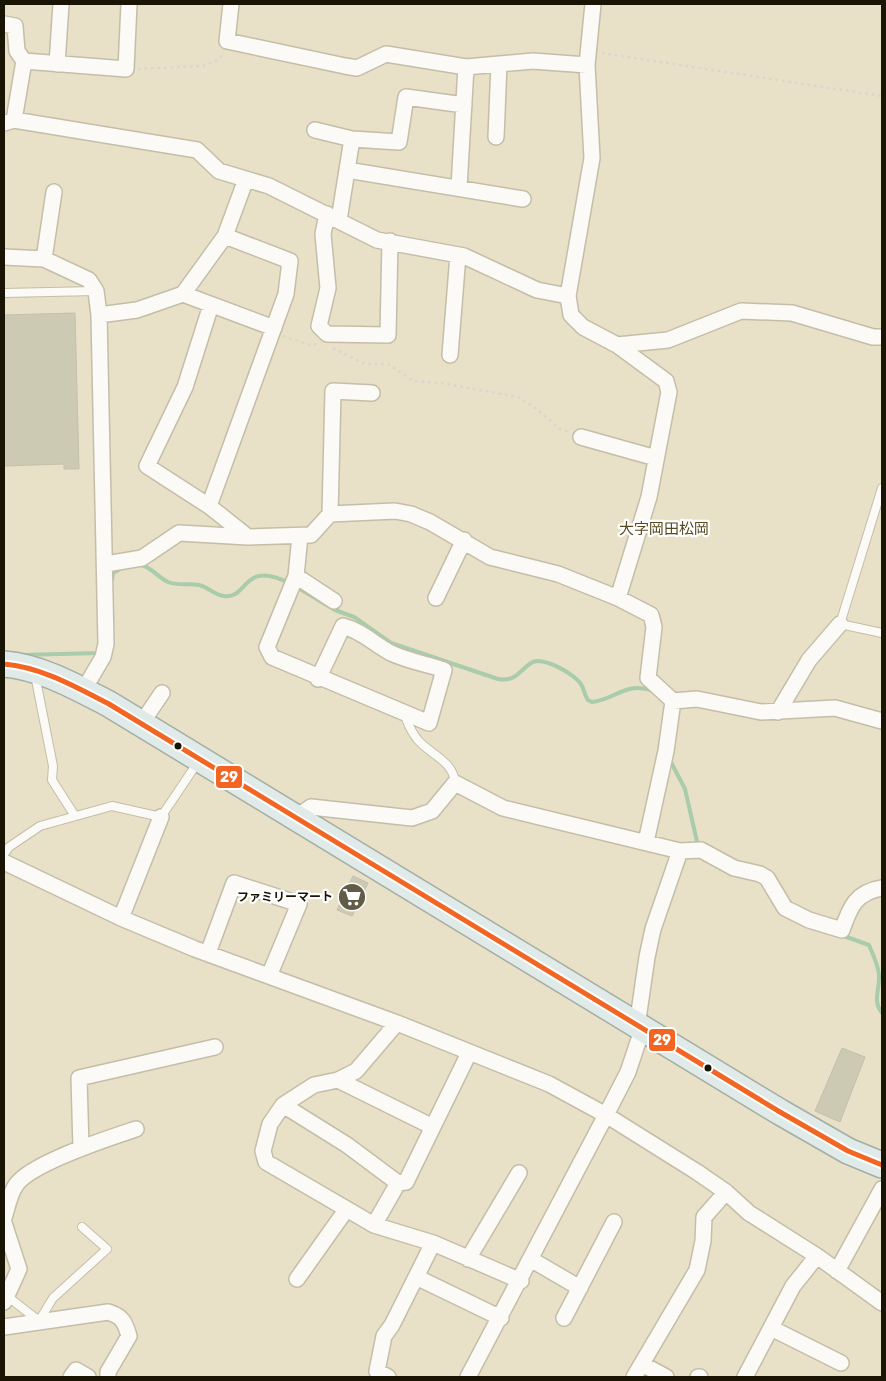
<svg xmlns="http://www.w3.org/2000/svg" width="886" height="1381" viewBox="0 0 886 1381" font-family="Rubik,'Noto Sans JP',sans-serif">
<rect width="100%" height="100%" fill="#e8e0c7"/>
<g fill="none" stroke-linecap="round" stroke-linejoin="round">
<!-- stream -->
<path stroke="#a9ccaa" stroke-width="4" d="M139,564C152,567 157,577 168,582C177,586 189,583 199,585C208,587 215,595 224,596C248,600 242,559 289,583
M112,580L113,573L120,569
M295,586L335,610L354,617L391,643L498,679C516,682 519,671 531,663C542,655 577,675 582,686C584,690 585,696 588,700L592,702C617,699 625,681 654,691
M20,655L100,653
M672,764L685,789L698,846
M841,935L869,945C873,955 878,964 879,975C880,990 872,1000 882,1013"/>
</g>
<!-- building -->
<path fill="#cdcab4" stroke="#c3c0ac" d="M75,313L79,469H64V464L4,466V315Z
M353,876L368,883L352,916L337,910Z
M842,1048L865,1057L840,1122L815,1111Z"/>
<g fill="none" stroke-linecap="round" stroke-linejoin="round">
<defs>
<path id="service" d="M4,293L96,291
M882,488L840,624L882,633
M35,675L53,766L52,780L75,816
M405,713C406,722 412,732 417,739C428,753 454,761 455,783
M4,854L9,847L40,826L112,806L161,817L198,762
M7,1296L39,1321L53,1298L107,1249L82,1227"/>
<path id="minor" d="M231,4L227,41L345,66L357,68L386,54L466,67L533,61L587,65
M593,4L587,65L592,158L568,296L571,315L583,327L617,345L666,381L669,392L649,497L618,598
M4,24L15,26L17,51L24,61L126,69L129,4
M57,64L61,4
M14,120L24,61
M4,123L14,120L197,150L219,171L269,186L377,240L464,256L537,290L568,296
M315,130L352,139
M496,137L499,64
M347,170L352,139L399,142L406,97L464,105
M459,187L466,67
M327,214L323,234L328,288L319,326L327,334L388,335L390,241
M339,220L347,170L523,199
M225,236L290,261L286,294L209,506L248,537
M4,257L44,259L89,280L96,291L99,315L106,644L103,657L83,691
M44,259L54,192
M183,294L274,328
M99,315L137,310L183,294L225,236L246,179
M617,345L668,340L741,311L792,313L873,337H882
M450,355L458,255
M581,437L656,458
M209,506L147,466L185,387L211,305
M330,514L333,391L372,393
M300,536L296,576L267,647L272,657L429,723L444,670C427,664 408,661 391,653C374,644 362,631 343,626L318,679
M106,564L142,558L179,533L248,537L311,535L330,514L395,511L411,514L430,522L490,557L558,574L618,598L651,615L654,627L648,678L673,701L697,699L761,712L835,708L882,721
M296,576L334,601
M436,598L464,540
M778,712L809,660L840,624
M141,724L162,693
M295,818L311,807L412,818L432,811L455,783L503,808L680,851L701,850L734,868L760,874L767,878L785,908L809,920L842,930C850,907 856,892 882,888
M646,842L666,751L673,701
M4,862L121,918L195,949L397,1023L549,1084L606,1115L697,1172L726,1192L749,1213L817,1256L882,1303
M121,918L161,817
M208,953L234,883L299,904L269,976
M397,1023L356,1071L338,1080L314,1085L283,1105L270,1124L263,1151L266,1162L374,1225L433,1243L521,1281
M637,1026L647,957L653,929L680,851
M338,1080L433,1127
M283,1105L347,1145L398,1183
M81,1148L79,1078L215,1047
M4,1218C7,1208 10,1193 16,1185C31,1163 109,1138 136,1129
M4,1223L19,1269L4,1302
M374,1225L398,1183L406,1182L469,1053
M468,1259L519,1173
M532,1260L580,1288
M837,1271L882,1189
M416,1277L501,1318
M297,1279L346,1210
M564,1318L614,1222
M4,1327L108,1312C122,1316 125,1322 129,1336L108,1372V1377
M773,1329L841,1363
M642,1364L666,1377
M71,1377L76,1370L88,1377
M388,1377L377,1371L384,1336L392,1325L433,1243
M468,1377L606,1115L628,1072L642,1030
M634,1377L697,1270L703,1241L704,1217L726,1192
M698,1377H700
M745,1377L793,1286L817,1256"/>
<path id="trunk" d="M4,664C41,667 76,687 109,704L780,1112L848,1151L882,1165"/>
</defs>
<!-- service casing -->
<use href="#service" stroke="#c4bea9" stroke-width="10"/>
<!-- minor casing -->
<use href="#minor" stroke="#c4bea9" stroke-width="18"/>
<!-- trunk casing -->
<use href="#trunk" stroke="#a4aea4" stroke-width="28"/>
<!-- path -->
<path stroke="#d9d6ce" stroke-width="2.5" stroke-dasharray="2.5 4" stroke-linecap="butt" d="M602,53L882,96
M138,69L203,66L220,59L222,54
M283,336L310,345L319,344
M333,348L365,364H388L413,381L442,383L518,397L534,407L560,429L570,432"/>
<!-- service -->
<use href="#service" stroke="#fcfaf7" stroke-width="8"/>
<!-- minor -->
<use href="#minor" stroke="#fcfaf7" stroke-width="15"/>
<!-- trunk -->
<use href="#trunk" stroke="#e0eae8" stroke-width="25"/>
<defs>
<path id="bus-1" d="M4,664C41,667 76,687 109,704L780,1112L848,1151L882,1165"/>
</defs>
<!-- bus-1 casing -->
<use href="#bus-1" stroke="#fff" stroke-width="9"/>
<!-- bus-1 -->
<use href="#bus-1" stroke="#f26522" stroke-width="5"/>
</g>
<!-- icons -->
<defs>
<symbol id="supermarket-disc" viewBox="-11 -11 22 22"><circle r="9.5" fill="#615b48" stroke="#fff"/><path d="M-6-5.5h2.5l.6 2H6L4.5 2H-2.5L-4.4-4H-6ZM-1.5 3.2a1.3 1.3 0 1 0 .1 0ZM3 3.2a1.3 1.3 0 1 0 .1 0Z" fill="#fff"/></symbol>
</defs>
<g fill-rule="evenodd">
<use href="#supermarket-disc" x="336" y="881" width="32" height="32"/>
</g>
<!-- markers -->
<g fill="#191404" stroke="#fff" stroke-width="2">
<circle cx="178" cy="746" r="4.5"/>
<circle cx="708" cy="1068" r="4.5"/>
</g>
<g text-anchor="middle" stroke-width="4.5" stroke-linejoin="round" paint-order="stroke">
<!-- poi labels -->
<g font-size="12" font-weight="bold" fill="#191404" stroke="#fff" text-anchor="end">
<text x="333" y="901">ファミリーマート</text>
</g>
<!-- quarter labels -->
<g font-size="15" fill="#584b20" stroke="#fff">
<text x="664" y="534">大字岡田松岡</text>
</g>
</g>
<g stroke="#fff" stroke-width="2">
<rect x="215" y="765" width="28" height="24" rx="5" fill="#f26522"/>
<rect x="648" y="1028" width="28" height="24" rx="5" fill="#f26522"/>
</g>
<g font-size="14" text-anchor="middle" font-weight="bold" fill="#fff">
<text x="229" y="782">29</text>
<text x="662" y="1045">29</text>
</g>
<!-- border -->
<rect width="886" height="1381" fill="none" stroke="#191404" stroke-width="10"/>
</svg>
